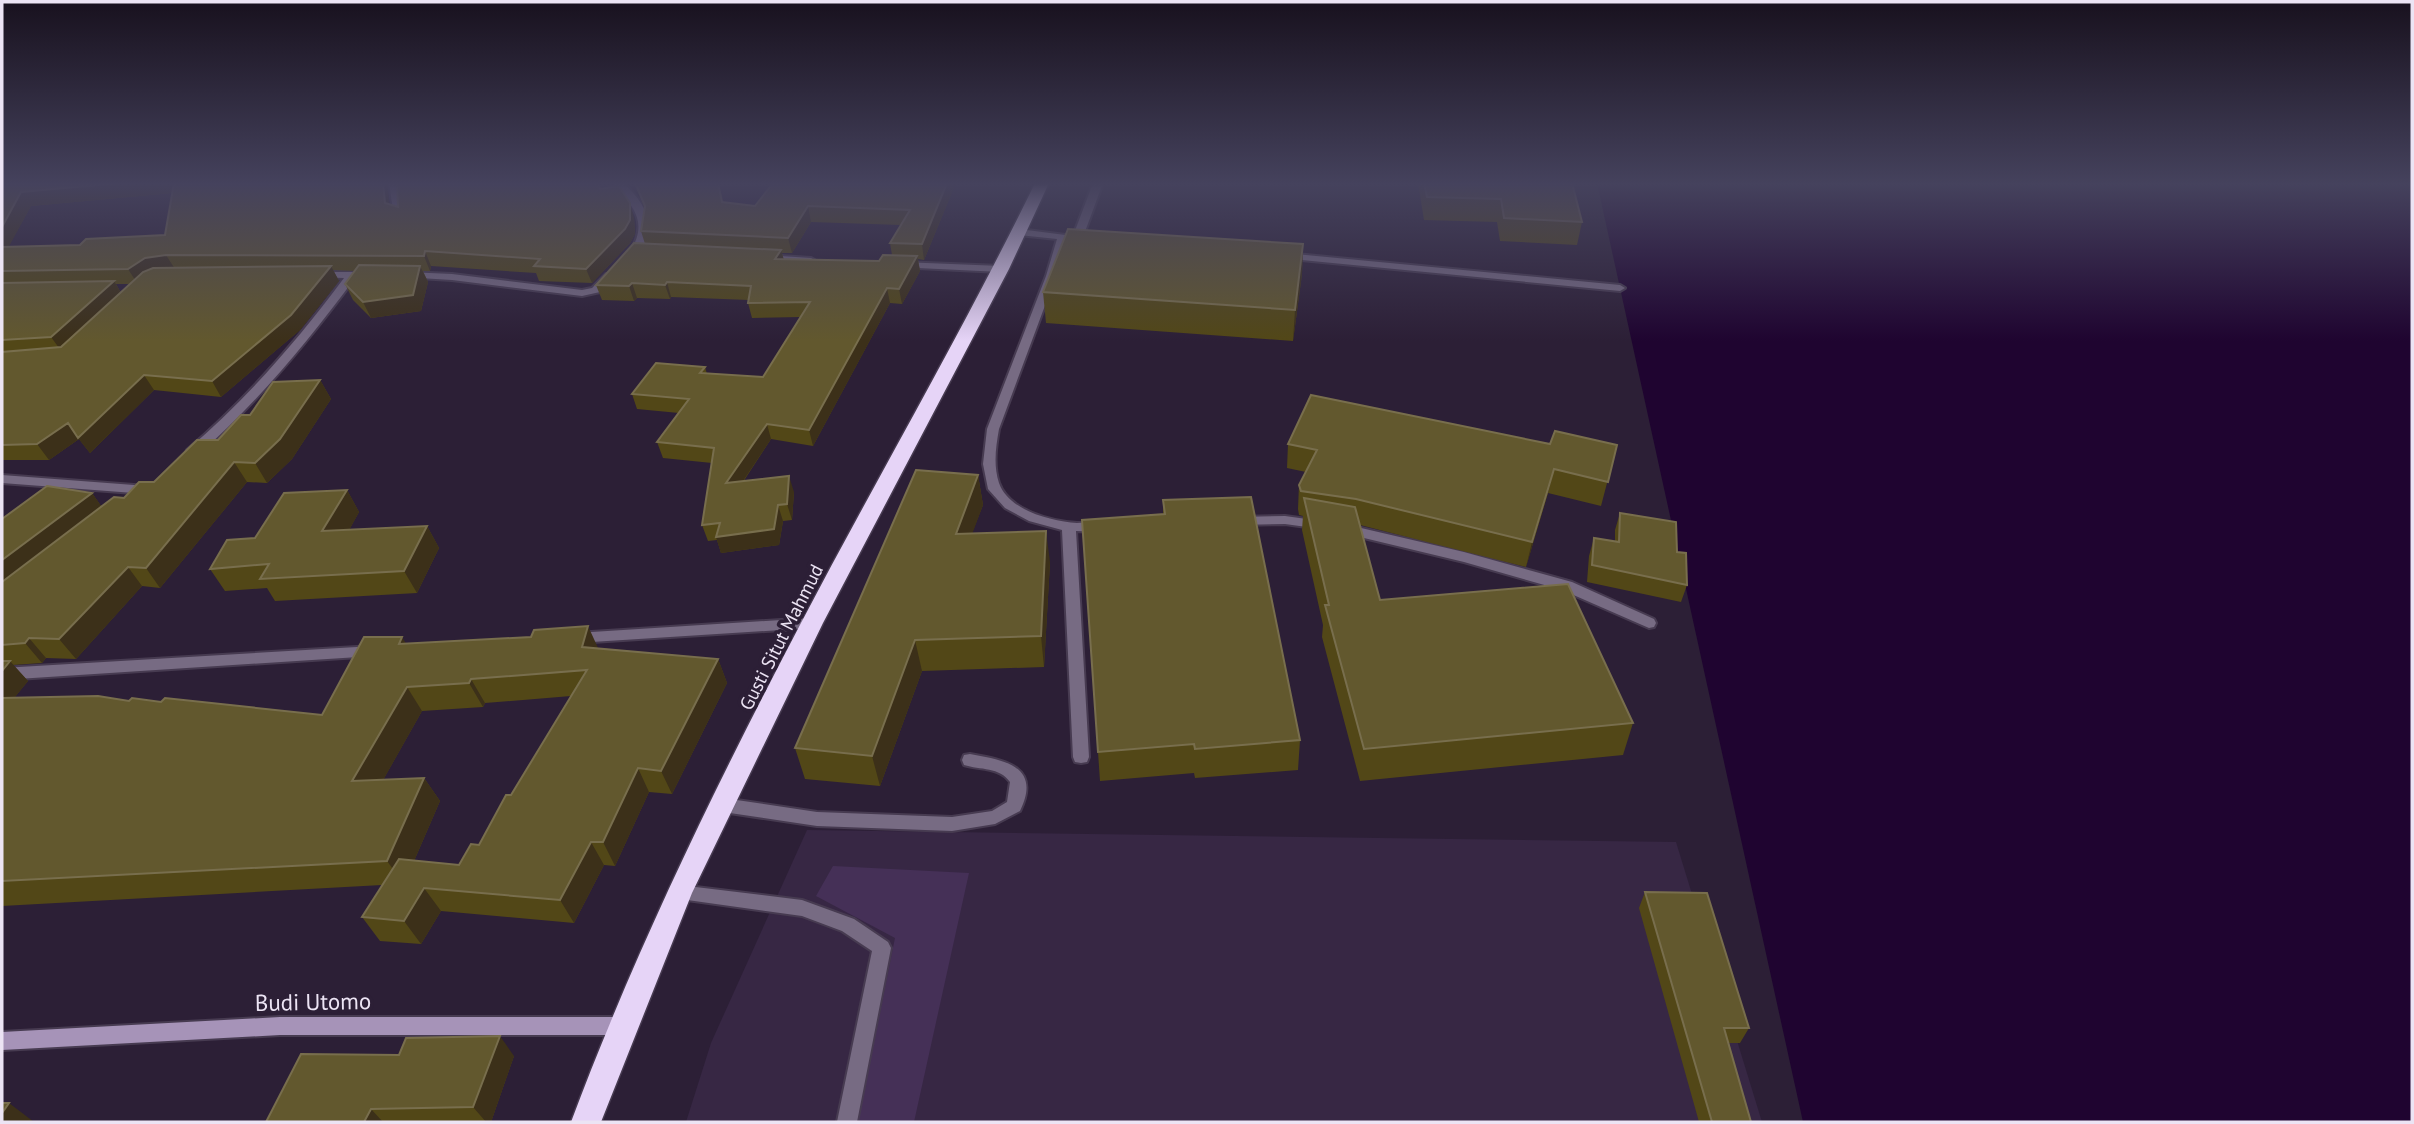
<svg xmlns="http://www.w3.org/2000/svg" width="2414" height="1124" viewBox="0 0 2414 1124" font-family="'PT Sans',sans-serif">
<rect width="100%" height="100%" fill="#2c1f36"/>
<!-- built -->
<path fill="#372744" d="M807,830L1676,842L1762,1122H686L711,1043Z"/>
<!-- green -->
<path fill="#453057" d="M833,866L969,873L914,1122H858L895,938L816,896Z"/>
<!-- water -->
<path fill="#1f0430" d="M1597,183H2412V1122H1803Z"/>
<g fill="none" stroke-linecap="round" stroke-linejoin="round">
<defs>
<path id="lane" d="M1093,183H1103L1083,237L1078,240L1074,238L1067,240L1056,276L999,429C996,446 993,465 999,483C1009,511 1051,521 1077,523C1087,523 1101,520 1108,527L1101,532L1076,531L1089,757L1087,762L1081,763L1075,762L1073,757L1062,530L1029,521L1005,508L988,489L983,464L987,429L1046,276L1057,239L1019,235L1014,232L1019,229L1073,236Z
M1285,253L1620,285L1625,288L1620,291L1281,258L1280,256Z
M1285,516L1321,521L1328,525L1321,529L1285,524L1237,525L1230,521L1237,517Z
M1344,524L1464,552L1572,582L1654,619L1656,623L1654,627L1649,628L1562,590L1464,562L1339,532L1337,529L1339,526Z
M970,754C1004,760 1042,766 1020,811L995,824L952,831L817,826L723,812L717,810L715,805L717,800L723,798L817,812L952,817L992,811L1007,802L1010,782C1000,767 980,770 964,765L962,760L964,755Z
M679,885L802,900L854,919L888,942L891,948L857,1122H837L872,951L842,931L802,916L673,898L670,893L673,888Z"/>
<path id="street" d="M389,183H399L403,219L394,217Z
M612,183H623C647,204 657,226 639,254H631L630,252C649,221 633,206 612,183Z
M765,255L811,258L816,261L811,264L761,260L760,258Z
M901,262L1001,266L1006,269L1001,272L897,267V263Z
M320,272H369L374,275L369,278H355C307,343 257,403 197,456H187L186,453L187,450C247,399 297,341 344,278L316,277L315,275Z
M407,272L452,274L582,290L592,288L606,274H614L615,276L600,292L582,296L452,280L403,277L402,275Z
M2,475L147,486L154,490L147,494L2,483Z
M812,618L817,619L819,623L817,627L812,628L576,643L571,642L569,638L571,634L576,633Z
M374,646L379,647L382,651L379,655L374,656L2,680V668Z"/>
<path id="secondary" d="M280,1017H625L632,1020L635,1026L632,1032L625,1035H280L2,1050V1032Z"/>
<path id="highway" d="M1035,183H1049L1009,269L823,623L692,893L601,1122H571C635,951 716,785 801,623C878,476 962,333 1035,183Z"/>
</defs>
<!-- lane casing -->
<use href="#lane" stroke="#473b51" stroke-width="4"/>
<!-- street casing -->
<use href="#street" stroke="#473b51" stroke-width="4"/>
<!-- secondary casing -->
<use href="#secondary" stroke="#473b51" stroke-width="4"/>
<!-- highway casing -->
<use href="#highway" stroke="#473b51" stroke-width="3"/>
<!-- lane -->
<use href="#lane" fill="#776b83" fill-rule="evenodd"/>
<!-- street -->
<use href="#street" fill="#776b83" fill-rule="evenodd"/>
<!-- secondary -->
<use href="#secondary" fill="#a693b8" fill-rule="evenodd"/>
<!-- highway -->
<use href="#highway" fill="#e6d4f7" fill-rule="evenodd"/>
</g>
<!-- wall -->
<path fill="#524717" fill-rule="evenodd" d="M2,183L390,204L398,207L601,189L634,218L635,234L630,243L592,283L539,281L536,273L431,266L430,271H423L428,282L421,311L371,318L353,300L345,284L355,271L333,270L339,281L300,330L221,397L154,390L90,453L79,439L49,460H2ZM172,193L165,235L80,245L8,247L31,206ZM116,284H131L121,293Z
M635,183H719L723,202L755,206L955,185L924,260L918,259L920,271L902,304L890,303L813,446L771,439L743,482L794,492L792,520L783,521L779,545L721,553L717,540L708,541L702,525L712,463L663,458L657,442L679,413L637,409L632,394L705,367L707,374L763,377L800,317L752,318L748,303L749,300L671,297L670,299L637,298L634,301L602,300L596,285L645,244L641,231L645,210ZM811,222L901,225L890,243L892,255L879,261L784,260L782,253H792Z
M1418,183H1572L1582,222L1577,245L1500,241L1497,222L1424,220Z
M1303,244L1302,274L1293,341L1046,323L1043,292Z
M320,380L331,399L292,459L267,483L247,482L160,588L142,586L76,659L46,658L42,663L13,665L28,681L14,698L161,702L322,715L407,644L598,648L718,659L727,683L672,794L649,792L615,866L604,865L574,923L441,911L421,944L380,941L362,917L382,885L2,906V519L92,493L101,506L124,498L154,482L218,440L250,415ZM571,696L511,795L479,845L459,865L414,861L440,801L424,778L383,780L422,711L483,707L485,703Z
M1288,444L1617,445L1601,506L1548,493L1526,567L1360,525L1380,600L1633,723L1623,755L1360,781L1322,637L1323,625L1302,530L1303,516L1299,515L1298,509L1299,485L1306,472L1287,468Z
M978,475L983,505L972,533L1050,562L1044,667L922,671L880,786L805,779L795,748Z
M347,490L359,512L349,530L427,526L439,548L417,593L275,601L267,588L225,591L210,569L255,538Z
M1163,500L1300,740L1298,770L1195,778L1194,773L1100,781L1098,752L1163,514Z
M1620,513L1677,552L1687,585L1681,602L1587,582L1589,556L1594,538L1615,542V530Z
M1645,892L1749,1028L1740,1043H1729L1751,1122H1699L1639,908Z
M514,1056L491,1122H266Z"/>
<!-- shaded-wall -->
<path fill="#3c3019" d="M119,183H178L183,192L31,206L2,259V227L21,192Z
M383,183H387L391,217L385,203Z
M947,183H955V185L924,260L922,244Z
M630,203L634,218L635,234L630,243L592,283L586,269Z
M808,206L811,222L792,253L788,238Z
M1303,244L1302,274L1293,341L1295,310Z
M781,250L785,265L775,259Z
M425,251L431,266L430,271L424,256Z
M166,255L175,269L137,283L128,269L145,258Z
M917,256L920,271L902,304L899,289Z
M331,266L339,281L300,330L221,397L212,381Z
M420,266L428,282L421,311L371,318L363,302Z
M114,281L123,296L62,352L51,337Z
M667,282L671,297L670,299L665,285Z
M632,283L637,298L634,301L629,286Z
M887,288L890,303L813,446L809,430Z
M144,375L154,390L90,453L78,438Z
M320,380L331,399L292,459L267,483L255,463Z
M68,423L79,439L49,460L37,444Z
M767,424L771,439L731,499L726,483Z
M234,462L247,482L160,588L146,568Z
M1554,469L1548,493L1526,567L1532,542Z
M978,475L983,505L961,564L956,534Z
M789,476L794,492L792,520L787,504Z
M347,490L359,512L336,554L322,531Z
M92,493L106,513L2,593V560Z
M778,505L783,521L779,545L721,553L716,537Z
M427,526L439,548L417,593L404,571Z
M1046,531L1050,562L1044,667L1041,636Z
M128,567L142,586L76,659L59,639Z
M588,626L599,650L582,647Z
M402,637L417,661L399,644Z
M29,638L46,658L42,663L25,643Z
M915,640L922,671L880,786L872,756Z
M718,659L727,683L672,794L661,771Z
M10,661L28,681L2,713V671Z
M471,679L485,703L483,707L469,683Z
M407,687L422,711L369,805L352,781Z
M638,768L649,792L615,866L603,842Z
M424,778L440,801L404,884L387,861Z
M591,842L604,865L574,923L560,900Z
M424,888L441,911L421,944L404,921Z
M500,1036L514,1056L491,1122H486L473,1107Z
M9,1103L34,1122H2V1113Z
M371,1109L383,1122H364Z"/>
<!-- building -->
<path fill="#62582e" stroke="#786e4d" stroke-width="2" d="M2,183H119L21,192L2,227Z
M174,183H383L385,203L398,207L397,183H598L600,189L619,186L630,203V220L625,229L586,269L534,266L540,259L425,251L424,256L166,255L145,258L128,269L2,271V247L80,245L86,239L165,235Z
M635,183H718L722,202L755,206L773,183H947L922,244L890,243L910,210L808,206L788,238L641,231L645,206Z
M1424,183H1572L1582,222L1504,218L1501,199L1427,197Z
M1068,229L1303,244L1295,310L1043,292Z
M634,243L781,250L775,259L879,261L883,255L917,256L899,289L887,288L809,430L767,424L726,483L789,476L787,504L778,505L774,529L716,537L720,523L702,525L714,448L657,442L689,399L632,394L656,363L705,367L700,373L763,377L810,302L748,303L751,286L667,282L665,285L632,283L629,286L596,285Z
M359,265L420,266L413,295L363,302L345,284Z
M331,266L291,315L212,381L144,375L78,438L68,423L37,444L2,445V352L61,347L143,272L153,268Z
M114,281L51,337L2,340V283Z
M320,380L280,439L255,463L234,462L146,568L128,567L59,639L29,638L25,643L2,645V582L114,497L124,498L139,482H154L197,440H218L241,415H250L273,382Z
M1311,395L1550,444L1555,431L1617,445L1608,482L1554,469L1532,542L1356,499L1301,491L1299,485L1317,450L1288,444Z
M916,470L978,475L956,534L1046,531L1041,636L915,640L872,756L795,748Z
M47,486L92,493L2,560V519Z
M347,490L322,531L427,526L404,571L260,579L269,564L210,569L227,540L255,538L284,493Z
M1251,497L1300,740L1195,749L1194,744L1098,752L1082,520L1165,514L1163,500Z
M1304,498L1355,507L1380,600L1568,584L1633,723L1364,749L1325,605H1329Z
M1620,513L1676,522L1677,552L1686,553L1687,585L1592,565L1594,538L1619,542Z
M588,626L582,647L718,659L661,771L638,768L603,842H591L560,900L424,888L404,921L362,917L399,859L459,865L471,844L479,845L506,795H511L587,670L471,679L469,683L407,687L352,781L424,778L387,861L2,881V698L98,696L129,701L132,698L161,702L165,698L322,715L364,637H402L399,644L531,637L534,630Z
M2,661H10L2,671Z
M1645,892L1707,893L1749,1028H1724L1751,1122H1712Z
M500,1036L473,1107L371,1109L364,1122H266L301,1054L399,1055L406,1038Z
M2,1103H9L2,1113Z"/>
<!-- sky -->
<linearGradient id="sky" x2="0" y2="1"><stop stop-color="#18111e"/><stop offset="0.54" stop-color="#45425d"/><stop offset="1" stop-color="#45425d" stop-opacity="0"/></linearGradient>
<rect width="2414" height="341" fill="url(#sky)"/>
<g text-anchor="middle" stroke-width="7" stroke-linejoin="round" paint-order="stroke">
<!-- street labels -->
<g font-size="19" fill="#ece4f4" stroke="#2c1f36">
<text transform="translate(781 637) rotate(-63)" y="7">Gusti Situt Mahmud</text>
</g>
<!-- near-street labels -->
<g font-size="23" fill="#ece4f4" stroke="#2c1f36">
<text transform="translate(313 1002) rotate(-1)" y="8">Budi Utomo</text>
</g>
</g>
<!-- border -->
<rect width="2414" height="1124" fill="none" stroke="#ece4f4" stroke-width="7"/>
</svg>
